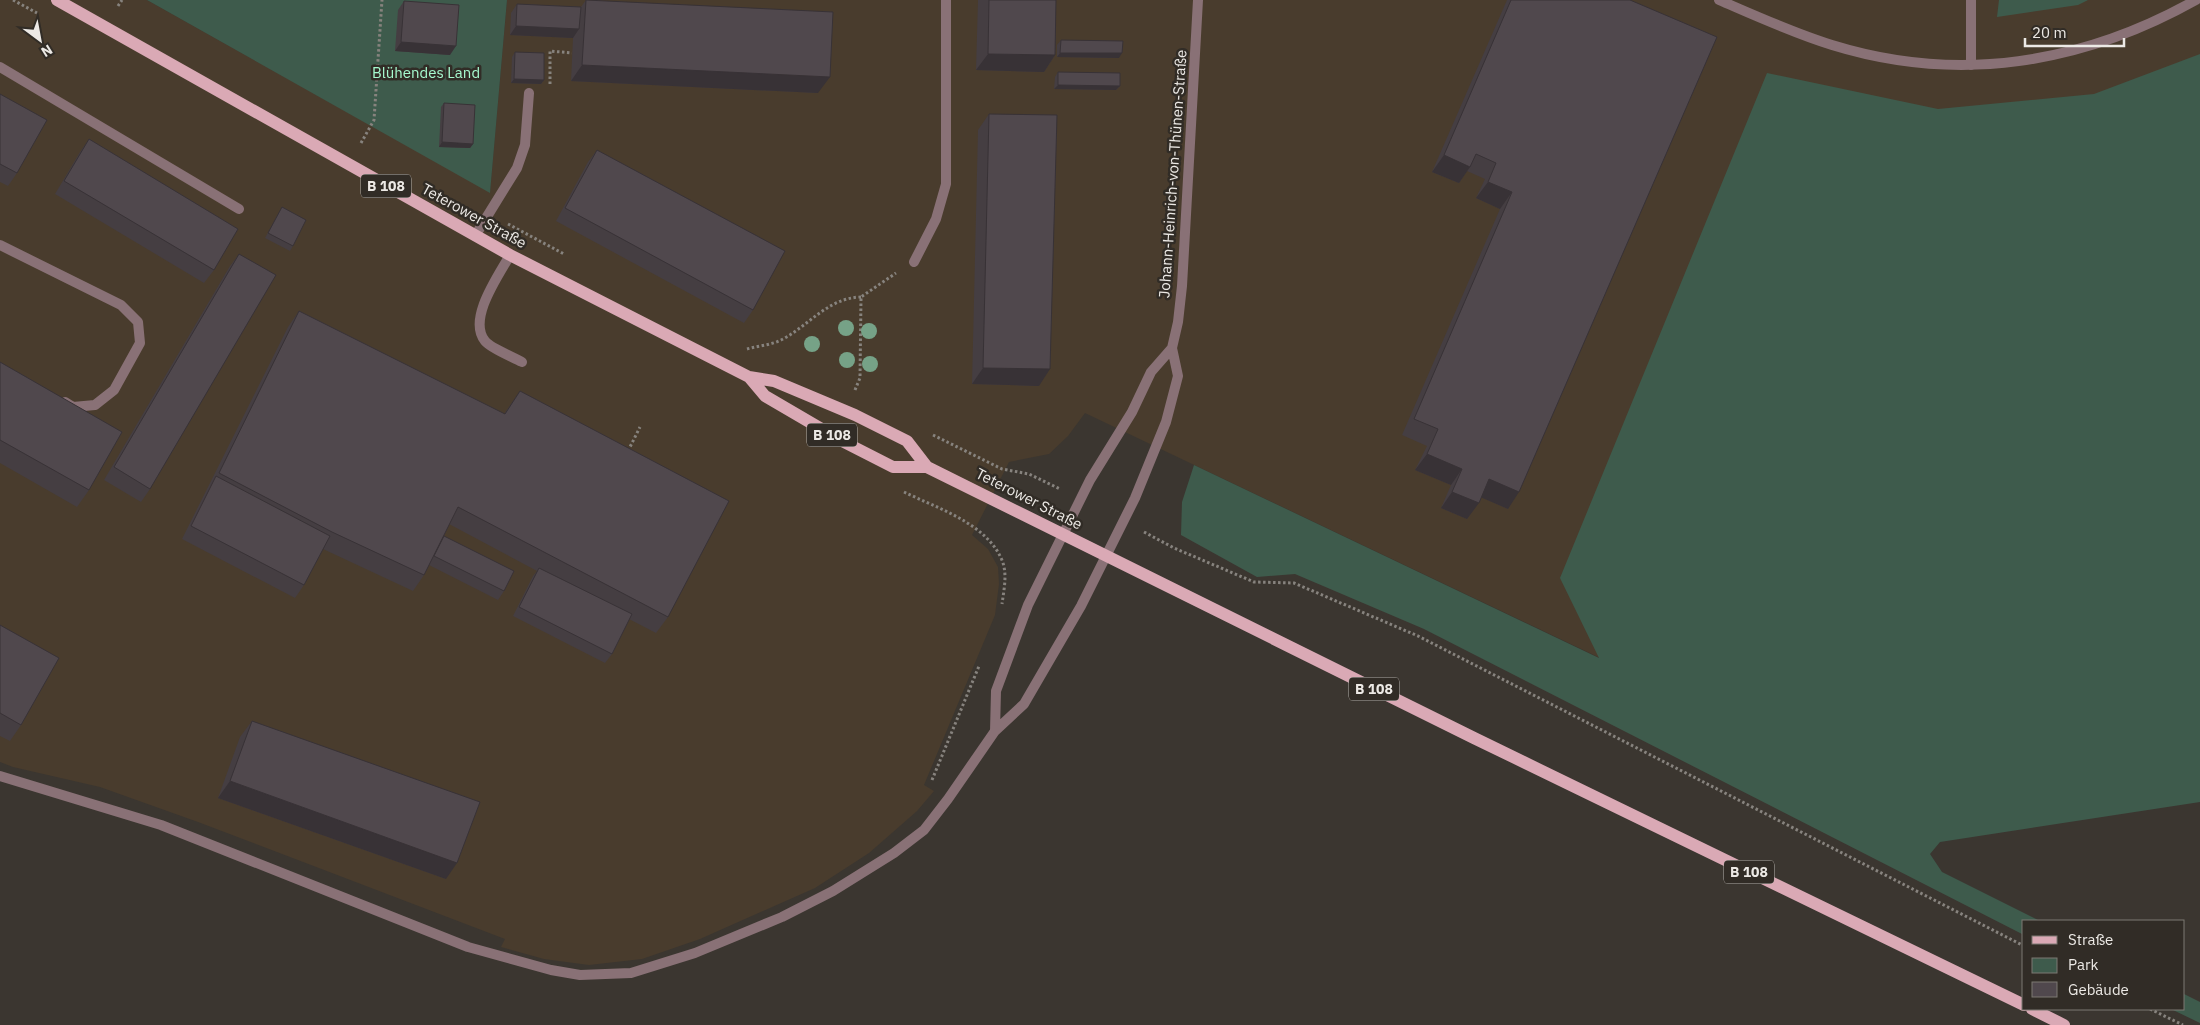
<svg xmlns="http://www.w3.org/2000/svg" width="2200" height="1025" viewBox="0 0 2200 1025" font-family="'IBM Plex Sans',sans-serif">
<rect width="100%" height="100%" fill="#3b3630"/>
<!-- commercial -->
<path fill="#493c2d" d="M0,0H147L490,192L507,0H2200V779L1863,783L1085,413L1068,436L1049,454L1009,462L972,535L988,549L998,567L999,584L995,615L924,785L934,791L917,811L869,853L815,888L700,939L642,959L589,965L544,959L501,947L505,939L198,822L100,787L13,767L0,762Z"/>
<!-- green -->
<path fill="#3e5b4c" d="M147,0H507L490,193Z
M1999,0H2088L2078,5L1997,17Z
M2200,54V802L1940,842L1930,854L1942,872L2040,921H2024V935L1424,629L1295,574L1257,577L1181,535L1182,502L1194,465L1599,658L1560,578L1767,73L1938,109L2094,94Z
M2184,994L2200,1002V1023L2171,1009H2184Z"/>
<g fill="none" stroke-linecap="round" stroke-linejoin="round">
<!-- path -->
<path stroke="#87837e" stroke-width="3" stroke-dasharray="2.5 2.5" stroke-linecap="butt" d="M13,0L37,13
M118,6L122,0
M550,84V51L572,53
M361,143L374,120L382,0
M508,224L564,254
M747,349C758,346 771,345 781,340C809,326 827,298 861,297
M855,390L860,378L861,297L896,273
M933,435L1002,469L1029,474L1060,489
M628,451L640,427
M904,492C937,508 985,523 1001,558C1008,572 1004,589 1002,604
M1144,532L1174,548L1254,582L1294,583L1418,636L2024,946
M932,780L979,666
M2150,1009L2183,1025"/>
<!-- service -->
<path stroke="#897176" stroke-width="10" d="M1971,65V0
M0,67L239,209
M475,236L517,168L525,145L529,93
M0,245L121,305L138,322L140,343L114,390L95,405L73,407L65,402
M510,255C499,275 467,319 485,341C490,348 513,357 522,362"/>
<!-- minor -->
<path stroke="#897176" stroke-width="10" d="M1719,0C1756,16 1793,33 1832,45C1958,84 2082,64 2196,0
M914,262L936,219L946,184V0
M995,731L996,691L1028,605L1090,480L1132,412L1151,372L1172,348
M0,776L161,825L468,947L551,970L580,975L631,973L695,953L782,917L833,891L894,853L924,830L948,799L995,731L1024,704L1081,606L1135,498L1166,422L1178,376L1172,348L1178,322L1182,286L1198,0"/>
<!-- primary -->
<path stroke="#daa9b5" stroke-width="12" d="M57,0L510,255L749,377L774,381L855,415L907,441L927,467L1474,738L2024,1005
M749,377L765,396L842,441L893,467H927
M2032,1009L2064,1025"/>
</g>
<!-- trees -->
<g fill="#76a287">
<circle cx="846" cy="328" r="8"/>
<circle cx="869" cy="331" r="8"/>
<circle cx="812" cy="344" r="8"/>
<circle cx="847" cy="360" r="8"/>
<circle cx="870" cy="364" r="8"/>
</g>
<!-- wall -->
<path fill="#453e42" d="M586,0L818,93L571,81L573,38L510,35L511,13L517,4L581,7Z
M978,0H1056L1055,55L1044,72L976,70Z
M1507,0H1630L1508,509L1481,497L1467,519L1441,508L1451,485L1415,470L1427,446L1402,435L1500,209L1476,198L1485,179L1467,171L1459,183L1432,172Z
M404,1L450,55L395,51L398,10Z
M1061,40L1119,58L1057,57V45Z
M515,52L544,80L541,84L511,83L512,57Z
M1058,72L1120,86L1116,90L1054,89L1055,77Z
M0,94L17,173L8,186L0,182Z
M444,103L473,144L470,148L439,147L441,107Z
M989,114L1039,386L972,384L978,130Z
M89,139L214,270L204,283L55,194L80,152Z
M597,150L753,310L744,323L556,221L588,162Z
M282,207L293,246L290,251L265,238Z
M239,254L150,489L141,502L104,480L230,266Z
M299,311L504,414L520,391L668,617L656,633L629,619L612,654L605,663L513,616L533,576L537,571L449,524L444,536L504,591L498,600L429,565L424,575L413,591L323,549L304,585L295,598L182,539L288,327Z
M0,362L89,490L77,507L0,463Z
M0,625L21,725L10,741L0,736Z
M252,721L446,879L218,798L240,737Z"/>
<!-- shaded-wall -->
<path fill="#383236" d="M516,26L579,29L573,38L510,35Z
M401,42L456,46L450,55L395,51Z
M1060,53H1122L1119,58L1057,57Z
M988,54L1055,55L1044,72L976,70Z
M582,65L830,77L818,93L571,81Z
M514,79L544,80L541,84L511,83Z
M1058,85L1120,86L1116,90L1054,89Z
M442,142L473,144L470,148L439,147Z
M1444,155L1470,167L1459,183L1432,172Z
M1488,182L1512,192L1500,209L1476,198Z
M983,368L1050,369L1039,386L972,384Z
M1427,454L1462,469L1451,485L1415,470Z
M1489,479L1519,492L1508,509L1478,496Z
M1452,492L1479,503L1467,519L1441,508Z
M230,781L457,863L446,879L218,798Z"/>
<!-- building -->
<path fill="#50484d" stroke="#383236" d="M586,0L833,12L830,77L582,65Z
M989,0H1056L1055,55L988,54Z
M1511,0H1630L1717,37L1519,492L1489,479L1479,503L1452,492L1462,469L1427,454L1438,429L1414,419L1512,192L1488,182L1496,163L1476,154L1470,167L1444,155Z
M404,1L459,5L456,46L401,42Z
M517,4L581,7L579,29L516,26Z
M1061,40L1123,41L1122,53H1060Z
M515,52L544,53V80L514,79Z
M1058,72L1120,73V86L1058,85Z
M0,94L47,120L17,173L0,164Z
M444,103L475,105L473,144L442,142Z
M989,114L1057,115L1050,369L983,368Z
M89,139L238,229L214,270L64,181Z
M597,150L785,251L753,310L565,208Z
M282,207L306,220L293,246L268,233Z
M239,254L276,275L150,489L114,467Z
M299,311L505,414L520,391L729,501L668,617L458,507L424,575L332,532L219,473Z
M0,362L122,432L89,490L0,440Z
M216,476L330,536L304,585L191,526Z
M444,536L514,571L504,591L434,556Z
M539,568L632,614L612,654L519,607Z
M0,625L59,658L21,725L0,713Z
M252,721L480,802L457,863L230,781Z"/>
<g text-anchor="middle" stroke-width="5" stroke-linejoin="round" paint-order="stroke">
<!-- shield labels -->
<g fill="#312c26" stroke="#b4b0ac" stroke-width="1">
<rect x="361" y="174.5" width="50" height="23" rx="4"/>
<rect x="807" y="423.5" width="50" height="23" rx="4"/>
<rect x="1349" y="677.5" width="50" height="23" rx="4"/>
<rect x="1724" y="860.5" width="50" height="23" rx="4"/>
</g>
<g font-size="14" font-weight="bold" fill="#ece9e5">
<text x="386" y="191">B 108</text>
<text x="832" y="440">B 108</text>
<text x="1374" y="694">B 108</text>
<text x="1749" y="877">B 108</text>
</g>
<!-- park labels -->
<g font-size="15" fill="#a6facf" stroke="#312c26">
<text x="426" y="78">Blühendes Land</text>
</g>
<!-- street labels -->
<g font-size="15" fill="#ece9e5" stroke="#312c26">
<text transform="translate(1173 174) rotate(-86)" y="5">Johann-Heinrich-von-Thünen-Straße</text>
<text transform="translate(474 216) rotate(29)" y="5">Teterower Straße</text>
<text transform="translate(1029 499) rotate(27)" y="5">Teterower Straße</text>
</g>
</g>
<!-- legend -->
<rect x="2022" y="920" width="162" height="90" fill="#312c26" stroke="#7c7872"/>
<rect x="2032" y="936" width="25" height="8" fill="#daa9b5" stroke="#7c7872"/>
<text x="2068" y="945" font-size="15" fill="#ece9e5">Straße</text>
<rect x="2032" y="958" width="25" height="15" fill="#3e5b4c" stroke="#7c7872"/>
<text x="2068" y="970" font-size="15" fill="#ece9e5">Park</text>
<rect x="2032" y="982" width="25" height="15" fill="#50484d" stroke="#7c7872"/>
<text x="2068" y="995" font-size="15" fill="#ece9e5">Gebäude</text>
<!-- north arrow -->
<g transform="translate(40 40) rotate(148)" stroke="#312c26" stroke-width="4" paint-order="stroke">
<path d="M0-4L9 19L0 12L-9 19Z" fill="#ece9e5"/>
<text y="-8" font-size="14" font-weight="bold" text-anchor="middle" fill="#ece9e5">N</text>
</g>
<!-- scale -->
<path d="M2025 38v8h99v-8" fill="none" stroke="#ece9e5" stroke-width="2.5"/>
<text x="2032" y="38" font-size="15" fill="#ece9e5" stroke="#312c26" stroke-width="4" paint-order="stroke">20 m</text>
</svg>
